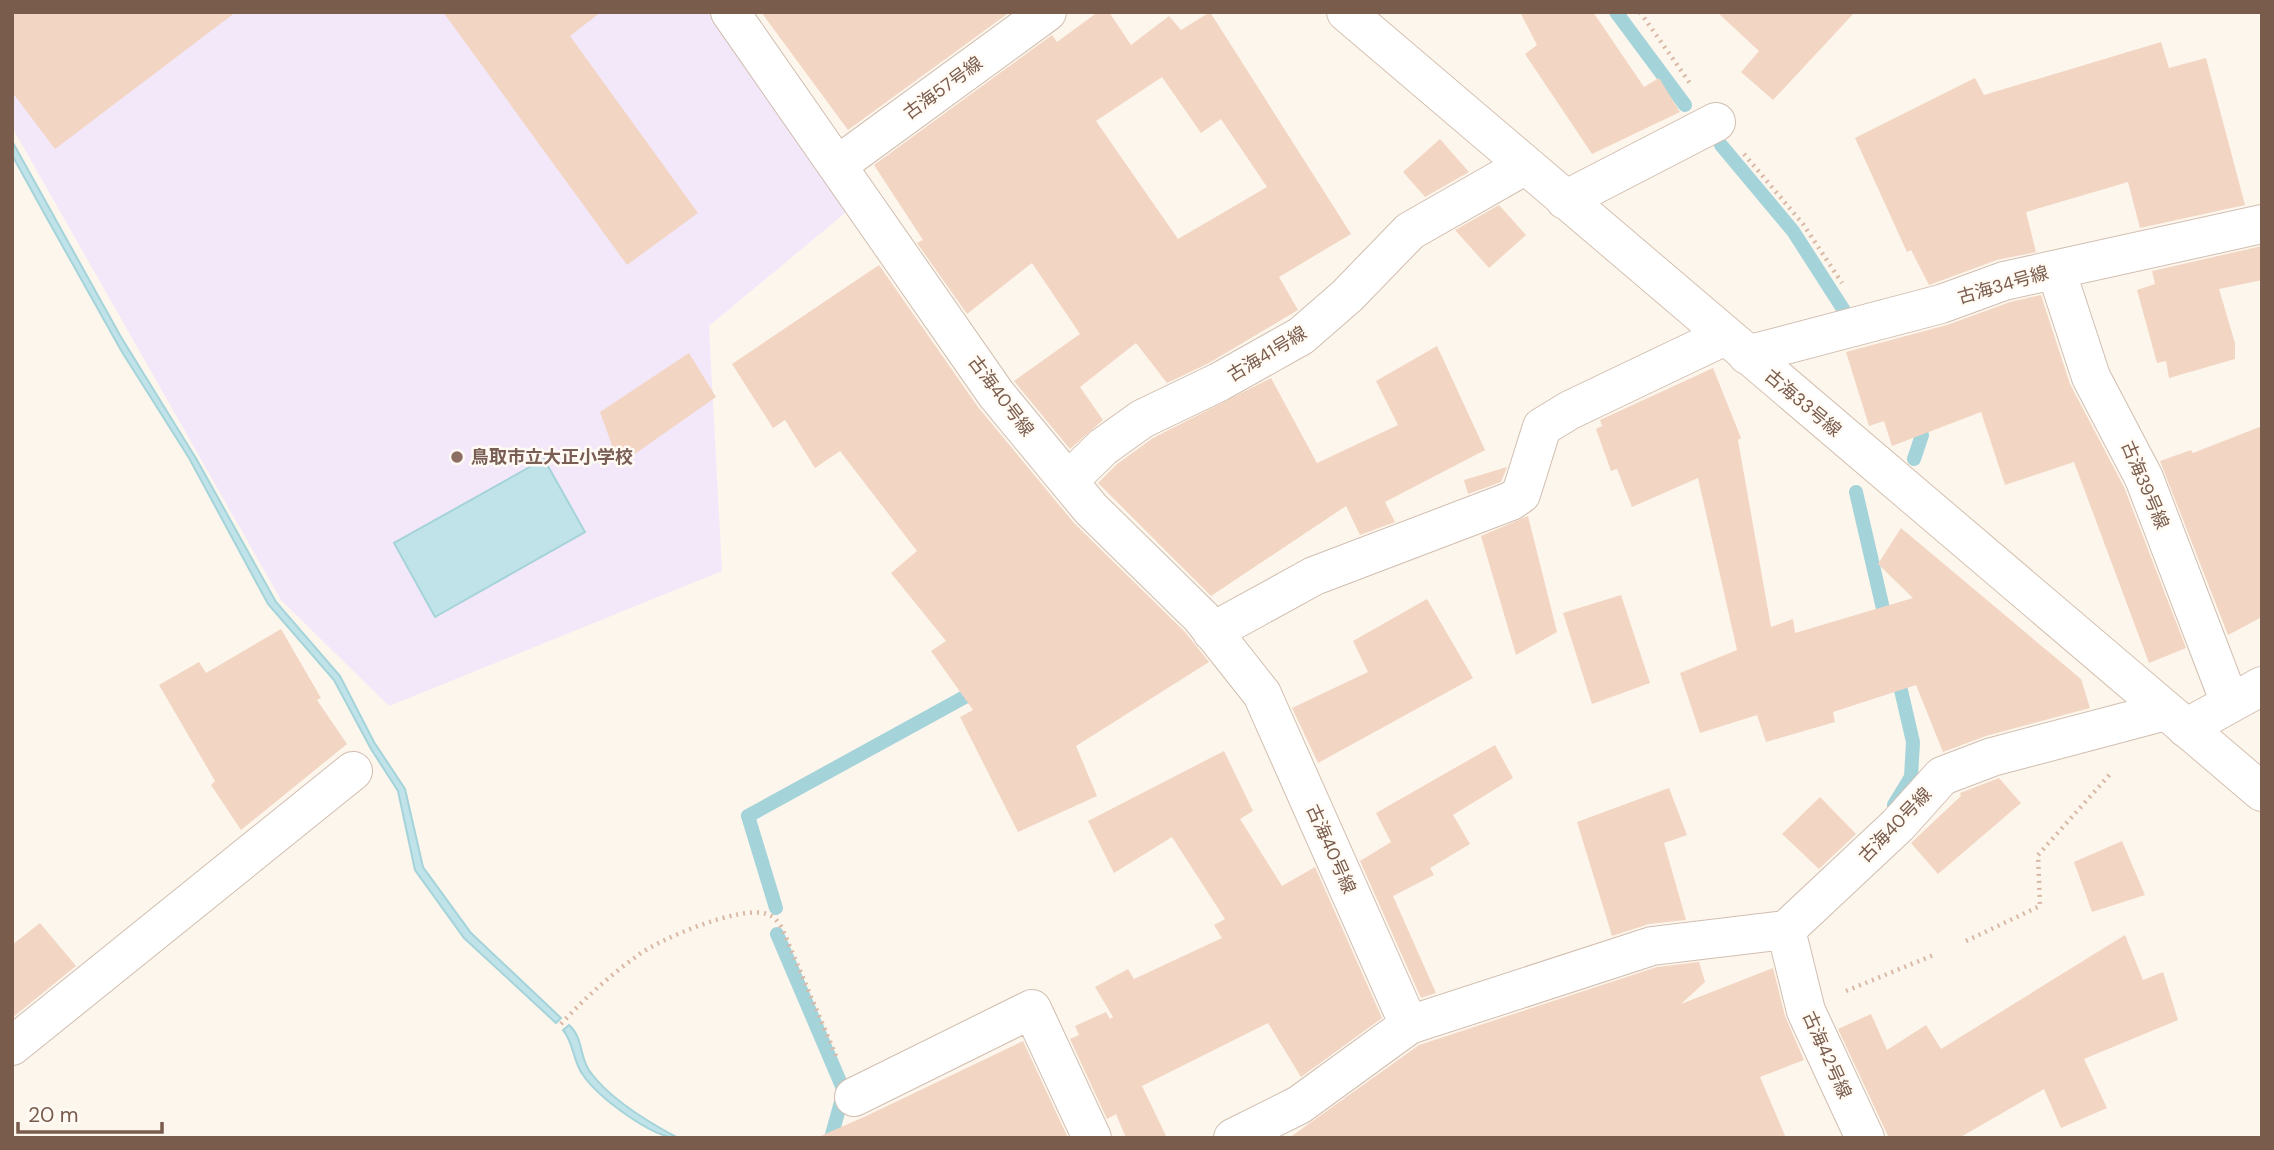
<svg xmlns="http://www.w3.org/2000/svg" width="2274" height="1150" viewBox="0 0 2274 1150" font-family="'DM Sans','Noto Sans JP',sans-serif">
<rect width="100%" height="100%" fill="#fdf6ec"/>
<!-- education -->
<path fill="#f3e8fa" d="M12,12H710L850,209L709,326L722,571L389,706L281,600L12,127Z"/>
<!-- water -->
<path fill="#bfe3e8" stroke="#a5d3da" stroke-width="2" d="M12,141L121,337L197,460L276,602L340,676L374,742L405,789L423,867L471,933L561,1018L556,1023L464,938L415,870L398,791L371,749L334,680L268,604L189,458L122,352L44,213L12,155Z
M544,459L585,532L435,617L394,543Z
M569,1025C584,1038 579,1059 591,1073C611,1100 648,1122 678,1138C652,1138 598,1097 583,1075C573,1062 574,1043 563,1030Z"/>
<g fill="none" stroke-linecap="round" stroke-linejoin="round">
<!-- stream -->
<path stroke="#a5d3da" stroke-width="14" d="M1616,12L1685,105
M1721,145L1793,231L1845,312
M1914,459L1922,435L1916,418
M1856,492L1887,626
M1894,805L1911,777L1913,742L1897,673
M776,908L748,816L981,688
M777,934L844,1091L831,1138"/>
</g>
<!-- building -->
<path fill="#f3d5c3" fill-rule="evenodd" d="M12,12H236L55,149L12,92Z
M443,12H601L570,36L698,213L627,265Z
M761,12H1010L848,130Z
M1098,12H1109L1131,45L1169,16L1181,30L1210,12L1351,234L1279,277L1298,310L1209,363L1167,383L1136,343L1080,387L1103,420L1070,449L1014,381L1080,334L1032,263L967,314L917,243L923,240L874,165L1052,35L1057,42ZM1162,77L1201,133L1221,119L1267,187L1178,239L1096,121Z
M1520,12H1593L1644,87L1659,78L1680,112L1592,154L1525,54L1537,45Z
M1717,12H1855L1773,100L1741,72L1759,51Z
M2161,42L2169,68L2206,58L2245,205L2140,228L2128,182L2026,212L2036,252L1997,260L1929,285L1911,250L1907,252L1855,138L1975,78L1984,95Z
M1440,139L1469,172L1425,197L1403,172Z
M1499,205L1526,235L1489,268L1455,230Z
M2262,246V280L2219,289L2235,343V359L2169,378L2166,361L2157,363L2137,290L2155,284L2152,271Z
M879,265L978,407L1074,523L1185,632L1209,662L1076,746L1097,796L1018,832L960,717L973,710L931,651L946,641L891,573L917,551L840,451L815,468L785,420L773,428L732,364Z
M2041,295L2070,384L2124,487L2186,648L2149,663L2074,462L2005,485L1981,412L1892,446L1884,421L1869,426L1846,352L1947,325L2010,302Z
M1437,346L1485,450L1385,502L1395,522L1360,535L1346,506L1211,596L1098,483L1117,464L1153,438L1271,378L1317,463L1398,425L1376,381Z
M689,353L716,397L619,465L600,412Z
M1713,368L1741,438L1738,440L1771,627L1793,619L1795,633L1913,598L1878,564L1901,528L2081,679L2090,708L1986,736L1943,752L1916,685L1833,712L1835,722L1766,742L1757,715L1700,733L1680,673L1737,650L1698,478L1632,507L1617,469L1611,471L1596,429L1602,426L1600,420Z
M2262,426V617L2228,635L2160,461L2191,450L2193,453Z
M1507,467L1501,482L1468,494L1464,480Z
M1528,516L1557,632L1516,655L1481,536Z
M1621,595L1650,683L1592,704L1563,613Z
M1427,599L1473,678L1318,763L1292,708L1368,672L1353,641Z
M281,629L321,698L317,700L347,744L241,830L211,785L215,781L159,685L199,662L206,673Z
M1495,745L1513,778L1453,815L1470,844L1430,868L1434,875L1393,896L1436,993L1421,998L1360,861L1391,842L1376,813Z
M1224,751L1253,811L1240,819L1282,886L1315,867L1382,1018L1301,1077L1268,1023L1142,1086L1167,1138H1126L1116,1114L1107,1119L1070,1039L1079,1035L1075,1026L1106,1012L1110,1019L1113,1017L1095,987L1128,969L1134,979L1222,938L1214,925L1225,919L1172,837L1114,873L1088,821Z
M1999,778L2021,803L1938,874L1911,843L1961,796L1960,793Z
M1669,788L1687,835L1664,843L1686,920L1649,924L1612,936L1577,822Z
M1820,797L1856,834L1819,869L1782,834Z
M2122,841L2145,895L2092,912L2074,862Z
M40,923L76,966L12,1018V945Z
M2125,935L2143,980L2163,972L2178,1020L2084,1059L2107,1108L2061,1128L2044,1089L1959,1138H1889L1838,1029L1871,1014L1887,1050L1926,1025L1941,1049Z
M1699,962L1705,982L1681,1004L1773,968L1785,1016L1804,1060L1760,1077L1786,1138H1289L1419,1045L1657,967Z
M1023,1041L1068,1138H816L864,1117Z"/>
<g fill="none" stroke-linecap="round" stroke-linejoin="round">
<defs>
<path id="street" d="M730,12L996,394L1091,509L1201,617L1262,694L1409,1025L1652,946L1786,930L1898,825L1942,776L1992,757L2166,711
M839,164L1047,12
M1565,200L1716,122
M2056,270L2091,377L2144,478L2230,703
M1747,355L1941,304L2004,281L2262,224
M1068,481L1103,447L1142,419L1219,382L1301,336L1347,296L1410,231L1524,166
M1212,632L1314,576L1511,501L1521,494L1542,427L1570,410L1725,336
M2186,728L2262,686
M1786,930L1806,1011L1865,1138
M12,1046L353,771
M854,1097L1032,1009L1092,1138
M1233,1138L1299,1105L1409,1025"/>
<path id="secondary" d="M1346,12L2262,792"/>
</defs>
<!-- street casing -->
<use href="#street" stroke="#d1beb0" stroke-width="40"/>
<!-- secondary casing -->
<use href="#secondary" stroke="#d6c0b0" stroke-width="40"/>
<!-- path -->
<path stroke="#d9b8a5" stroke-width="4.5" stroke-dasharray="2 5" stroke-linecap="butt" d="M1640,12L1692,86
M1744,154L1803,224L1842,283
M1966,941L2040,906L2038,855L2112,772
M1846,991L1936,954
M561,1024C584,999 609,976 637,956C659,939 740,905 767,914C775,917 778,922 782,928L837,1058"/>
<!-- street -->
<use href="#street" stroke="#fff" stroke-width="38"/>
<!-- secondary -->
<use href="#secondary" stroke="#fff" stroke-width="38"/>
</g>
<!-- markers -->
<circle fill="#8d6e63" stroke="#fffaf3" stroke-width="2.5" cx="457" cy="457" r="7"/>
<g text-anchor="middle" stroke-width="5" stroke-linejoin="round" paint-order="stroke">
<!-- street labels -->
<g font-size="18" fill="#7a5c4d" stroke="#fffaf3">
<text transform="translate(943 88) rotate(-36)" y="6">古海57号線</text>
<text transform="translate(2003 285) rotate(-16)" y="6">古海34号線</text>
<text transform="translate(1267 354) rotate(-31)" y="6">古海41号線</text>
<text transform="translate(1001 396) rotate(53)" y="6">古海40号線</text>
<text transform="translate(1803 403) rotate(40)" y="6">古海33号線</text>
<text transform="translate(2145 485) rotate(67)" y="6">古海39号線</text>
<text transform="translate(1895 825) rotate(-46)" y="6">古海40号線</text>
<text transform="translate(1331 849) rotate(66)" y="6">古海40号線</text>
<text transform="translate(1827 1055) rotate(66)" y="6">古海42号線</text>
</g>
<!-- education labels -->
<g font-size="18" font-weight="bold" fill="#785e54" stroke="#fffaf3" text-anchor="start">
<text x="471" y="463">鳥取市立大正小学校</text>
</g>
</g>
<!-- border -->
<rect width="2274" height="1150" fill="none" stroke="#7a5c4d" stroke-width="28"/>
<!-- scale -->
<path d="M18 1122v10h144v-10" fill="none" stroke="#7a5c4d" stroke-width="3.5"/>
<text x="28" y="1122" font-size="21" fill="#7a5c4d" stroke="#fffaf3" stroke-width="5" paint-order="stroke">20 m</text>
</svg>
